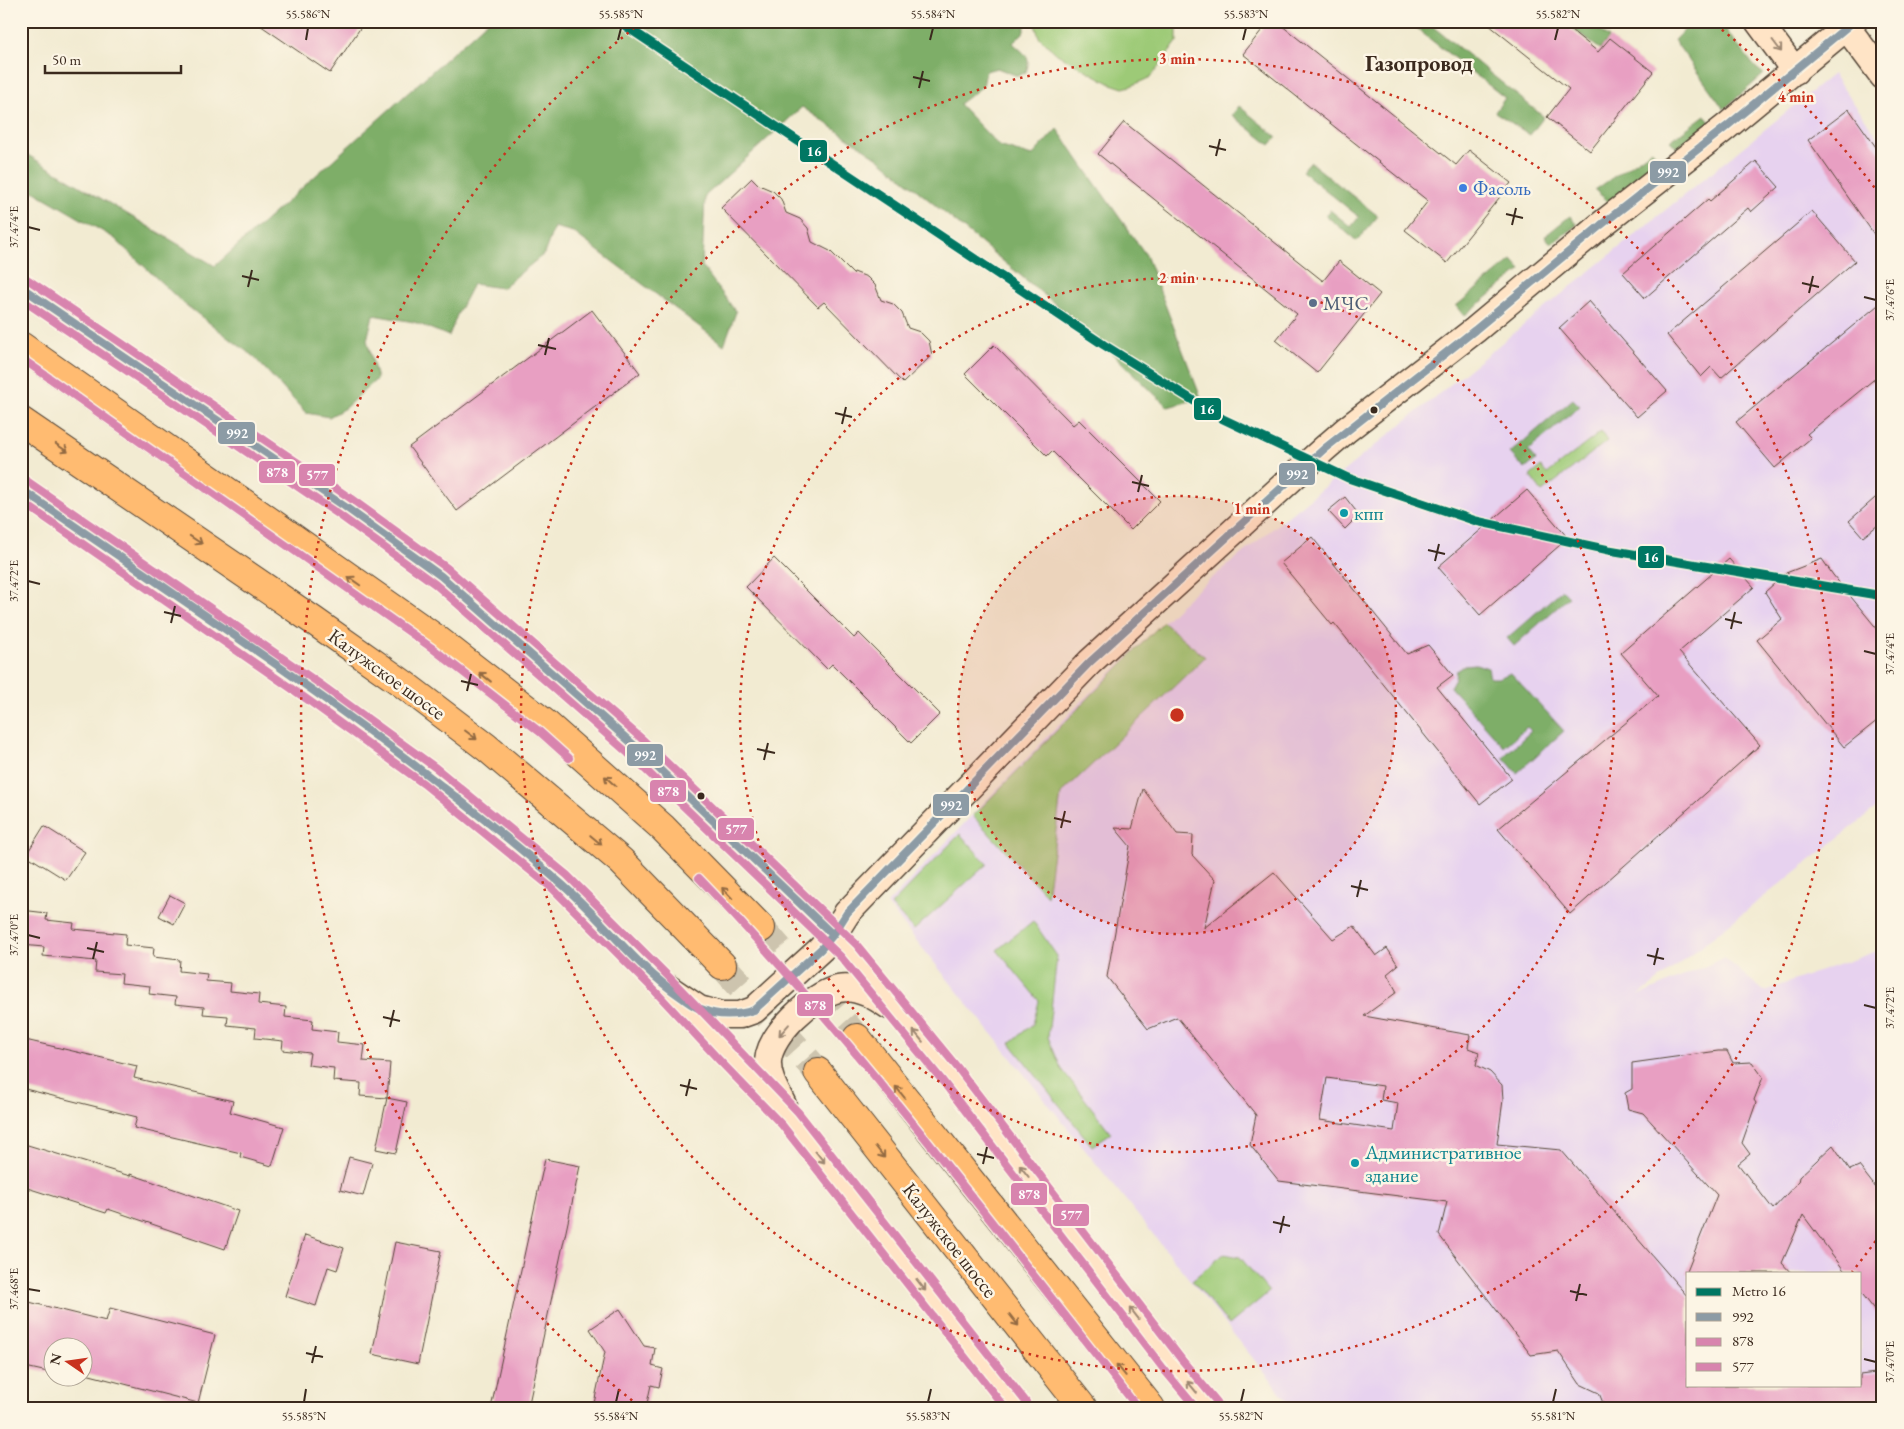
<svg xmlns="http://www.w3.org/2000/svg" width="1904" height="1429" viewBox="0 0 1904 1429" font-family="'EB Garamond',serif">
<rect width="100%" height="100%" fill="#fcf5e5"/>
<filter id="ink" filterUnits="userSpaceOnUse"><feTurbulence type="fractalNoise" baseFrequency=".02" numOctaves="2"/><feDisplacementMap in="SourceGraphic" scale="10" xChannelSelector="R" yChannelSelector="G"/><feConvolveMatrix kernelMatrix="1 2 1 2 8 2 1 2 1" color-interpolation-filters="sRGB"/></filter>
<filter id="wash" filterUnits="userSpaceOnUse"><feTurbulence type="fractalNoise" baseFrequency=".0096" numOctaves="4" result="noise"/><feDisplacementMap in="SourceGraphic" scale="20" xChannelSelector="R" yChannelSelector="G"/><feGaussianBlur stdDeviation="1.12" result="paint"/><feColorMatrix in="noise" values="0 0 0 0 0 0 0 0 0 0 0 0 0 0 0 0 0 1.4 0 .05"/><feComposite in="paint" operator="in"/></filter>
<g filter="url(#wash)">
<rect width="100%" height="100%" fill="#f2ebd2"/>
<!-- built -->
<path fill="#e7d2ef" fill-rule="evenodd" d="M1833,74L1883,144V803L1638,996L1724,958L1764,991L1883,949V1408H1293L887,904L1075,708L1191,595ZM1688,1273H1860V1385H1688Z"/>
<!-- green -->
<path fill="#9dca77" stroke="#6c7a4a" d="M1036,21H1174L1177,24V42L1151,77L1131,86L1123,88L1111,84L1057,54L1039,37L1035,25Z
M1601,432L1607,441L1542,492L1530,476L1541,467L1547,474Z
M1163,622L1205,657L1061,794L1047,896L973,816Z
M960,834L987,864L914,930L891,905Z
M1033,921L1057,956L1048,1037L1061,1068L1111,1133L1092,1146L1010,1043L1033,1024L1039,1001L997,950Z
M1224,1254L1240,1257L1269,1292L1229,1325L1192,1280Z"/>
<!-- forest -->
<path fill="#7eae68" stroke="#5c6c43" d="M488,21H1027L1023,33L1013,43C1024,54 1032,56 1026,72L1018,76L997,68L986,71L983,86L959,104L999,146L1032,156L1057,129L1146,255L1201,398L1168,407L1094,336L878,158L802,107L705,196L702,266L736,312L724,345L573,232L554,227L544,254L502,288L473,284L457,315L449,336L414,322L373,315L367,340L377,379L345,408L329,417L306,413L254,357L182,302L114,238L21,184V151L215,266Z
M1407,21H1426L1544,117L1530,135L1495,112L1505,98Z
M1579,21H1587L1609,38L1600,49L1573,29Z
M1694,21H1719L1755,67L1764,74L1724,109L1674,40Z
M1239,106L1277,137L1270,145L1232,115Z
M1705,115L1711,124L1678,149L1670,141Z
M1652,150L1660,161L1610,203L1595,190Z
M1310,162L1378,216L1357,241L1325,215L1330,210L1351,227L1359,217L1302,171Z
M1570,216L1577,225L1551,244L1545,236Z
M1512,260L1521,270L1464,316L1456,306Z
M1573,399L1580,406L1528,451L1536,460L1525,469L1510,453Z
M1562,590L1569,597L1514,646L1507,638Z
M1476,664L1488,668L1490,678H1498L1511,673L1564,731L1517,773L1503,757L1531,731L1527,727L1504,747L1450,687L1455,678L1456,671L1465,665Z"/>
<g id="blocks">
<!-- building -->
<path fill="#e89fc2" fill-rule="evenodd" d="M254,21H365L330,73Z
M1269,21H1276L1456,165L1469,150L1511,183L1447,263L1405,230L1428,201L1243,54Z
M1484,21H1560L1598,52L1610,38L1653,72L1590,151L1547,117L1569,89Z
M1849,109L1883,157V247L1808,140Z
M1124,122L1323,281L1339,261L1380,294L1317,373L1276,340L1297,314L1098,154Z
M1756,161L1779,187L1751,212L1748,208L1645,298L1623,273L1708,199L1710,201Z
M752,178L759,185L773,191L781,199L786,213L800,219L808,228L812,242L830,251L853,274L854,272L867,277L875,285L881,300L893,304L902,313L908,328L920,332L929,341L932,355L903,383L824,302L818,307L721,208Z
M1812,211L1855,261L1721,378L1711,367L1701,377L1667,335Z
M1589,301L1667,391L1637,417L1559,328Z
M1883,301V372L1807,434L1811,438L1775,468L1736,422Z
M592,310L640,373L457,511L409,447Z
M994,345L1073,425L1079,420L1160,501L1131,530L1052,451L1047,456L965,374Z
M1527,490L1568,538L1480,615L1438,567Z
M1883,491V521L1863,537L1849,521Z
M1345,497L1359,515L1345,529L1328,511Z
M1312,537L1407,654L1428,645L1453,675L1437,687L1512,779L1480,804L1334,623L1332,625L1281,563Z
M774,558L854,638L859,633L940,714L911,743L832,664L827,669L746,587Z
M1729,559L1754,587L1679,652L1760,745L1570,914L1498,829L1658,696L1621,653Z
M1822,559L1833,575L1883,636V716L1844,747L1757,640L1782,619L1765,592L1786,573Z
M1143,789L1177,834L1193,835L1192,855L1215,880L1204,928L1274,872L1333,939L1354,926L1376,956L1387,948L1398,965L1387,974L1397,992L1364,1016L1470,1035L1468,1048L1479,1052L1476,1065L1490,1072L1502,1085L1503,1100L1497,1144L1561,1150L1688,1297V1385H1860V1375L1883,1372V1408H1605L1599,1393L1580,1384L1558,1351L1531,1355L1439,1235L1447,1202L1279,1181L1250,1145L1256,1115L1177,1017L1148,1029L1107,977L1130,846L1115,828L1132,829ZM1327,1078L1383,1086L1381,1100L1398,1103L1394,1131L1320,1120Z
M44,826L85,852L66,880L26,855Z
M170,895L185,903L174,924L159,916Z
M21,910L47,913L46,920L74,923L73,929L126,934L125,945L154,948L153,957L180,960L179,971L207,974L206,981L231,983L230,991L259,994L258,1004L286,1007L285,1017L313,1020L312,1029L338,1032L337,1042L365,1045L363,1061L390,1063L387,1098L360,1096L361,1083L333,1081L334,1068L308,1065L310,1053L282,1050L283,1041L255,1038L256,1028L227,1025L228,1016L203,1014L204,1007L175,1004L176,997L149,994L150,986L121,983L122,974L95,972L96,961L43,956L44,947L21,945Z
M21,1039L137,1066L134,1078L233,1101L230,1112L284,1127L272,1166L240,1157L241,1153L134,1128L137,1117L21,1088Z
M1718,1051H1727L1733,1063L1752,1062L1763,1077L1754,1100L1756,1103L1742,1143L1750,1154L1738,1164L1773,1209L1798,1182L1799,1177L1833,1145L1850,1170L1859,1166L1883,1197V1321L1860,1291V1273H1846L1803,1215L1782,1263L1791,1273H1686L1717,1195L1643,1113L1628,1109L1625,1093L1632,1089V1063Z
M387,1098L407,1102L396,1153L376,1149Z
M21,1143L130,1176V1174L238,1211L225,1249L108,1209L106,1213L21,1186Z
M349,1157L372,1163L363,1196L340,1190Z
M545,1159L580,1166L528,1408H491Z
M305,1235L344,1248L337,1270L328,1267L316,1306L285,1296Z
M395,1242L441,1251L418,1364L372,1354Z
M21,1300L106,1321L110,1308L215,1335L198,1403L82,1373V1346H52V1373L21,1366Z
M620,1309L644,1346L655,1348L652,1366L663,1369L659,1387L651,1385L646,1408H593L605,1352L590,1329Z"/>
</g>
</g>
<g filter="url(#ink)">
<use href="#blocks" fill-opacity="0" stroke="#564739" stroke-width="1"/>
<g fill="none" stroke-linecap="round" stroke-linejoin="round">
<!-- highway-tunnel -->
<path stroke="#cdc4ae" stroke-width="28" stroke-dasharray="28 14" stroke-linecap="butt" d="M761,928L857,1038
M722,965L818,1072"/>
<defs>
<path id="secondary" d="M1758,21L1795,71
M1842,21L1883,76
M21,287L344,506L441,576L635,746L848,950L949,1073L1174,1366L1209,1408
M21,489L314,692L430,776L560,882L662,984L727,1054L790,1118L1018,1408
M662,984L699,1009L721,1015H740L754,1010L821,949L833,935L847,913L1090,662L1324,449L1346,430L1475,330L1601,225L1726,127L1854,21
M783,1105C776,1091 767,1077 768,1061C770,1034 812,995 838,989C856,985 875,996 889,1006"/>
<path id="highway" d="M21,346L438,640L546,724L663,828L761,928
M21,421L314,621L402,683L486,747L621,861L722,965
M857,1038L1151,1408
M818,1072L1083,1408"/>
</defs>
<!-- secondary casing -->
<use href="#secondary" stroke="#564739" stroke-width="29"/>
<!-- highway casing -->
<use href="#highway" stroke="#564739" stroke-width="30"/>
<!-- secondary -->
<use href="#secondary" stroke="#ffe4c6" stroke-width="26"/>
<!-- highway -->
<use href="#highway" stroke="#ffbb71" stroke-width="28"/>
<defs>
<path id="bus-1" d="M21,287L344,506L441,576L635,746L833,935
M21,489C203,615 391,736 558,881C601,917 634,965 681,997C687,1001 694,1007 701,1009C719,1017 736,1016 754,1010L821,949L833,935L847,913L1090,662L1324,449L1475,330L1601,225L1726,127L1854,21"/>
<path id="bus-2" d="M21,299L338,514L435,584L628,753L841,957L941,1079L1166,1372L1196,1408
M21,358L432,648L540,732L569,758
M21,501L308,700L424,784L553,889L655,991L720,1061L782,1125L1005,1408
M699,878C858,1043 995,1228 1138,1408"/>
<path id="bus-3" d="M27,279L350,498L447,568L642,739L856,944L957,1067L1182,1360L1217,1402
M27,481L320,684L436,768L567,875L669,977L798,1112L1026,1402"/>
</defs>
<!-- bus-1 casing -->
<use href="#bus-1" stroke="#fcf5e5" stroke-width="11"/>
<!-- bus-2 casing -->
<use href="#bus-2" stroke="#fcf5e5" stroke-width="11"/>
<!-- bus-3 casing -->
<use href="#bus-3" stroke="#fcf5e5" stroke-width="11"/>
<!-- bus-1 -->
<use href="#bus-1" stroke="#8c9ba5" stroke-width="8"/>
<!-- bus-2 -->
<use href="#bus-2" stroke="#d884ae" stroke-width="8"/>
<!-- bus-3 -->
<use href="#bus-3" stroke="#d884ae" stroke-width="8"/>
<defs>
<path id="metro-1" d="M618,21L1104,345L1223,419L1348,478L1476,521L1609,550L1883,596"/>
</defs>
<!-- metro-1 casing -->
<use href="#metro-1" stroke="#fcf5e5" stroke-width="12"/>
<!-- metro-1 -->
<use href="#metro-1" stroke="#007763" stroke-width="9"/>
</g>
<!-- one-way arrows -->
<defs><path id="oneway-shaft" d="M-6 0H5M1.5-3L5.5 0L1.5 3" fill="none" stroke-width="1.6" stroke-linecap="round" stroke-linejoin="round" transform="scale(1.25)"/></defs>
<g stroke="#9d8772">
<use href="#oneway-shaft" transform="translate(1777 46) rotate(53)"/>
<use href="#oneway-shaft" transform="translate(784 1030) rotate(131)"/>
<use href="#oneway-shaft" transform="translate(918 1036) rotate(-130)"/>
<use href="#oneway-shaft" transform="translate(820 1157) rotate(52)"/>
<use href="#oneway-shaft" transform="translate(1024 1171) rotate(-128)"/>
<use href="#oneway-shaft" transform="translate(921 1285) rotate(52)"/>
<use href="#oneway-shaft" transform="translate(1134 1313) rotate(-128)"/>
<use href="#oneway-shaft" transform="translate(1192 1387) rotate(-130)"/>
</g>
<g stroke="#936b43">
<use href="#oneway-shaft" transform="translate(62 448) rotate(34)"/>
<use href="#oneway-shaft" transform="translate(196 540) rotate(34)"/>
<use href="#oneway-shaft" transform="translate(354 581) rotate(-145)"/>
<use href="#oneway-shaft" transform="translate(485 677) rotate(-142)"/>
<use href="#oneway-shaft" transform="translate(471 735) rotate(37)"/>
<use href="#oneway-shaft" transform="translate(610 781) rotate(-138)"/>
<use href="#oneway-shaft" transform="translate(596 840) rotate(40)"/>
<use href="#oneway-shaft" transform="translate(727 893) rotate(-134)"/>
<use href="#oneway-shaft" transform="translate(900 1092) rotate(-129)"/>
<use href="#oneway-shaft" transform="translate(880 1152) rotate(52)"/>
<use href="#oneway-shaft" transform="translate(1014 1320) rotate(52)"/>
<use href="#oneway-shaft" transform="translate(1121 1370) rotate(-129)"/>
</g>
</g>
<!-- ticks -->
<path fill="none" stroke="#3b2a1e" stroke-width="2" d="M306,40L308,28M618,40L621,28M930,40L933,28M1243,40L1246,28M1555,40L1558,28M913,77L930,81M919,88L923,71M1209,146L1226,150M1216,156L1220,139M1506,214L1523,218M1512,225L1516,208M28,227L40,230M242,276L259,280M1802,283L1819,287M248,287L252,270M1809,293L1813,276M1864,297L1876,300M538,345L556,349M545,355L549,338M835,413L852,417M842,424L846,407M1132,482L1149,486M1138,492L1142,475M1428,550L1445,554M1435,561L1439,544M28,581L40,584M164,612L181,616M1725,619L1742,623M171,623L175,606M1731,629L1735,612M1864,651L1876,654M461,681L478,685M467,691L471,674M757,749L775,753M764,760L768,743M1054,818L1071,822M1061,828L1065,811M1351,886L1368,890M1357,897L1361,880M28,935L40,938M87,948L104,952M1647,955L1664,959M93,959L97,942M1654,965L1658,948M1864,1005L1876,1008M383,1017L400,1021M390,1027L394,1010M680,1085L697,1089M686,1096L690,1079M977,1154L994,1158M983,1164L987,1147M1273,1222L1290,1226M1280,1233L1284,1216M28,1289L40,1291M1570,1291L1587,1295M1576,1301L1580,1284M306,1353L323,1357M1864,1359L1876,1362M312,1363L316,1346M304,1402L306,1389M616,1402L619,1389M928,1402L931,1389M1241,1402L1244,1389M1553,1402L1556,1389"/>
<!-- distance rings -->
<circle cx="1177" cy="715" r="219" fill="#c8321e" fill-opacity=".12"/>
<g fill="none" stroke="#c8321e" stroke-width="2.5" stroke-dasharray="2.5 5">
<circle cx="1177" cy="715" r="219"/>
<circle cx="1177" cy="715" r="437"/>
<circle cx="1177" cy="715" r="656"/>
<path d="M1880 1235A875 875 0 0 1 1852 1272M638 1405A875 875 0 0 1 638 25M1716 25A875 875 0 0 1 1880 195"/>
</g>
<!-- markers -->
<circle fill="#3f7fe0" stroke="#fcf5e5" stroke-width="2" cx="1463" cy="188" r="5"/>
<circle fill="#5c6f8a" stroke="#fcf5e5" stroke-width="2" cx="1313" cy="303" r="5"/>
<g fill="#3b2a1e" stroke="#fcf5e5" stroke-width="2">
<circle cx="1374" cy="410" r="4.5"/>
<circle cx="701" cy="796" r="4.5"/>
</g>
<g fill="#0f9aa8" stroke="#fcf5e5" stroke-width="2">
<circle cx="1344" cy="513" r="5"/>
<circle cx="1355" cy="1163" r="5"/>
</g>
<g text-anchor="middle" stroke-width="5" stroke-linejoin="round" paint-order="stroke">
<!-- shop labels -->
<g font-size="20" fill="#366cbe" stroke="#fcf5e5" text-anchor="start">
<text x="1473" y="195">Фасоль</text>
</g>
<!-- service labels -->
<g font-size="20" fill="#4e5e75" stroke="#fcf5e5" text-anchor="start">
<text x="1323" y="310">МЧС</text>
</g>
<!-- culture labels -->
<g font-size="20" fill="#0d838f" stroke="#fcf5e5" text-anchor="start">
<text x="1354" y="520">кпп</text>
<text x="1365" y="1159">Административное<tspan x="1365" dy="23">здание</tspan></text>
</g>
<!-- street labels -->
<g font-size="20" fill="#3b2a1e" stroke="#fcf5e5">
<text transform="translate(387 674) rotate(36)" y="7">Калужское шоссе</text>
<text transform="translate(950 1240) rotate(52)" y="7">Калужское шоссе</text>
</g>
<!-- quarter labels -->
<g font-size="22" font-weight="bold" fill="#3b2a1e" stroke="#fcf5e5">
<text x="1419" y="71">Газопровод</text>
</g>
</g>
<circle cx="1177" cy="715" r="8" fill="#c8321e" stroke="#fcf5e5" stroke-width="2.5"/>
<g font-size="15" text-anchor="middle" font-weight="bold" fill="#c8321e" stroke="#fcf5e5" stroke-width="5" stroke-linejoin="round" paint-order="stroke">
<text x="1177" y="64">3 min</text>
<text x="1796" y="102">4 min</text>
<text x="1177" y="283">2 min</text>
<text x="1252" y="514">1 min</text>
</g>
<g stroke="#fcf5e5" stroke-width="2">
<rect x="799" y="139" width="29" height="24" rx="5" fill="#007763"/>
<rect x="1649" y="160" width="38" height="24" rx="5" fill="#8c9ba5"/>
<rect x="1193" y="397" width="29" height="24" rx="5" fill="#007763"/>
<rect x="217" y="421" width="39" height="24" rx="5" fill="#8c9ba5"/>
<rect x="258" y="460" width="38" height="24" rx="5" fill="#d884ae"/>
<rect x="1278" y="462" width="38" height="24" rx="5" fill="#8c9ba5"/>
<rect x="298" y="463" width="38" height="24" rx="5" fill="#d884ae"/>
<rect x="1637" y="545" width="28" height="24" rx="5" fill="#007763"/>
<rect x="626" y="743" width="38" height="24" rx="5" fill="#8c9ba5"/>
<rect x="649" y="779" width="38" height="24" rx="5" fill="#d884ae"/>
<rect x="932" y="793" width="38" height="24" rx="5" fill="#8c9ba5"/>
<rect x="717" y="817" width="38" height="24" rx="5" fill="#d884ae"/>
<rect x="796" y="993" width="38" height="24" rx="5" fill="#d884ae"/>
<rect x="1010" y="1182" width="38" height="24" rx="5" fill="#d884ae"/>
<rect x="1052" y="1203" width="38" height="24" rx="5" fill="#d884ae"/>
</g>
<g font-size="14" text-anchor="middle" font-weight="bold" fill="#fff">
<text x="814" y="156">16</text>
<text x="1668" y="177">992</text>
<text x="1207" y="414">16</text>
<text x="237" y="438">992</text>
<text x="277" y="477">878</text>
<text x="1297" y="479">992</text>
<text x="317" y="480">577</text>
<text x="1651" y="562">16</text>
<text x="645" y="760">992</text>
<text x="668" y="796">878</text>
<text x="951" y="810">992</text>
<text x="736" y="834">577</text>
<text x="815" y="1010">878</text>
<text x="1029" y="1199">878</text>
<text x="1071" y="1220">577</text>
</g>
<!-- margin -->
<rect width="1904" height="1429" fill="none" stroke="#fcf5e5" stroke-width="55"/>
<!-- legend -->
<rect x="1686" y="1272" width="175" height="115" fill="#fcf5e5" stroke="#afa495"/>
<rect x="1696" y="1288" width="25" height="8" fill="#007763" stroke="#afa495"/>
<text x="1732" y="1296" font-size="15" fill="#3b2a1e">Metro 16</text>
<rect x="1696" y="1313" width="25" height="8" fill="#8c9ba5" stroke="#afa495"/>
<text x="1732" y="1322" font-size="15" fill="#3b2a1e">992</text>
<rect x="1696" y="1338" width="25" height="8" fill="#d884ae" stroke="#afa495"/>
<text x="1732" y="1346" font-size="15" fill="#3b2a1e">878</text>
<rect x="1696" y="1363" width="25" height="8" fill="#d884ae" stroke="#afa495"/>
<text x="1732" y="1372" font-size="15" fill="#3b2a1e">577</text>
<!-- north arrow -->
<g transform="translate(68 1362) rotate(283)"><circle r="24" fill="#fcf5e5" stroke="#afa495"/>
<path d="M0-4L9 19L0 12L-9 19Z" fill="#c8321e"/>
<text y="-8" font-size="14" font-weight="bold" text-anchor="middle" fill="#3b2a1e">N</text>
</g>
<!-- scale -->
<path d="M45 65v8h136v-8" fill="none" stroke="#3b2a1e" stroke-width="2.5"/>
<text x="52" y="65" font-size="15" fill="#3b2a1e" stroke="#fcf5e5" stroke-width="4" paint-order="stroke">50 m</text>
<rect x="28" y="28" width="1848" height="1374" fill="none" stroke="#3b2a1e" stroke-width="2"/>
<g font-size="12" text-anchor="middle" fill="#3b2a1e">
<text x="308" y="18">55.586°N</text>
<text x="621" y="18">55.585°N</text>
<text x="933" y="18">55.584°N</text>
<text x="1246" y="18">55.583°N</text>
<text x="1558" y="18">55.582°N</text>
<text transform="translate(14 227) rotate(-90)" y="4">37.474°E</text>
<text transform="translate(1890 300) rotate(-90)" y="4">37.476°E</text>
<text transform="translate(14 581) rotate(-90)" y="4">37.472°E</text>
<text transform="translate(1890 654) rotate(-90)" y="4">37.474°E</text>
<text transform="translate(14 935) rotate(-90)" y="4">37.470°E</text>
<text transform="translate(1890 1008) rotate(-90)" y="4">37.472°E</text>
<text transform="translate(14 1289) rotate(-90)" y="4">37.468°E</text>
<text transform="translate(1890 1362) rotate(-90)" y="4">37.470°E</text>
<text x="304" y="1420">55.585°N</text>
<text x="616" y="1420">55.584°N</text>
<text x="928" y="1420">55.583°N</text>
<text x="1241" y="1420">55.582°N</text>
<text x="1553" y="1420">55.581°N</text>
</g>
</svg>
